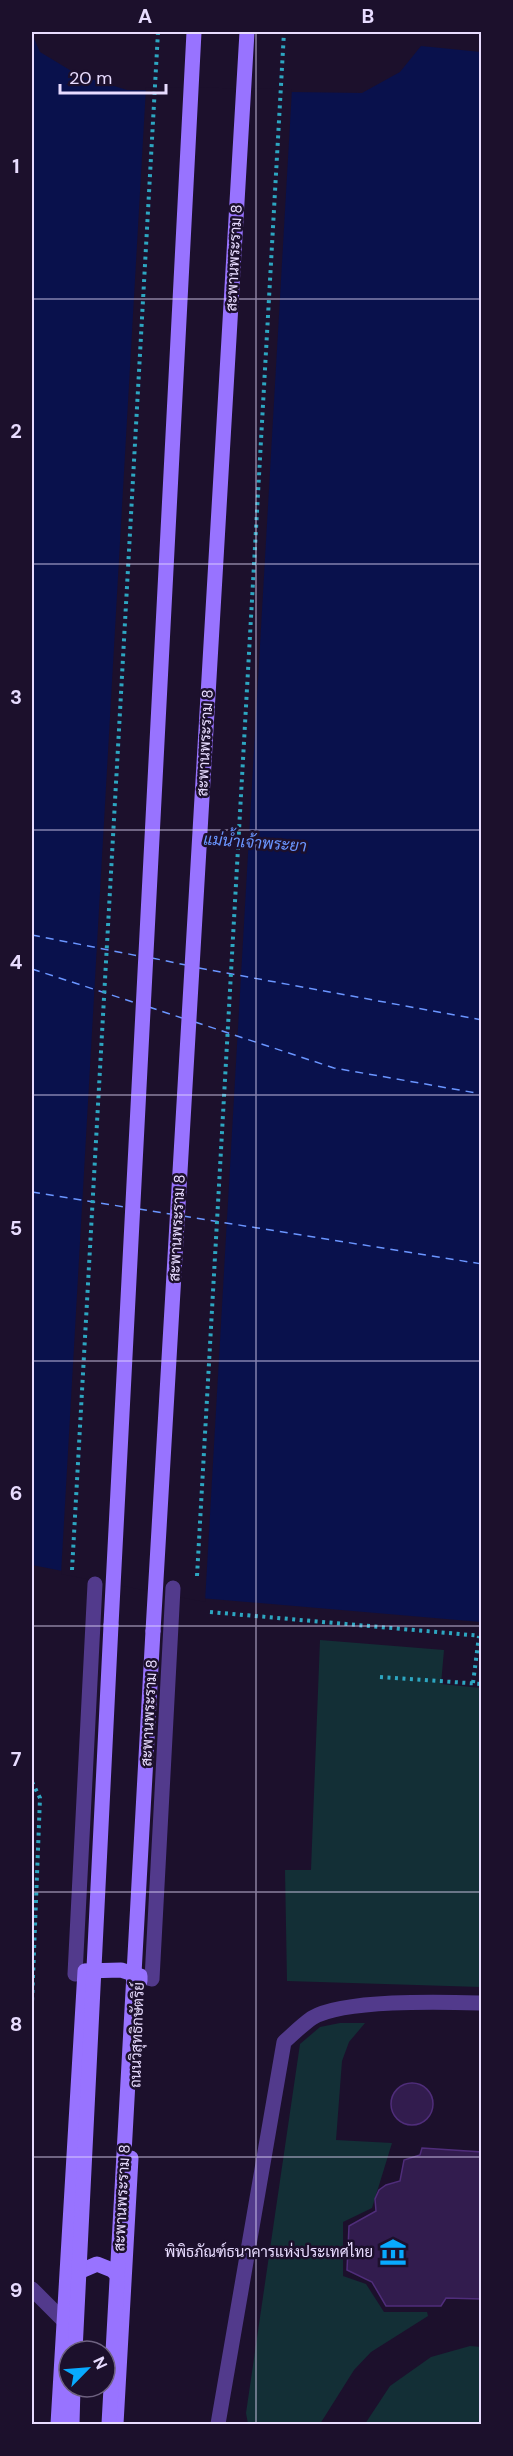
<svg xmlns="http://www.w3.org/2000/svg" width="513" height="2456" viewBox="0 0 513 2456" font-family="'DM Sans',Sarabun,sans-serif">
<rect width="100%" height="100%" fill="#1c102c"/>
<!-- green -->
<path fill="#132f36" d="M320,1640L444,1650L441,1684L481,1688V1987L287,1981L285,1870H311Z
M340,2023H365L349,2042L342,2061L336,2140L392,2143L372,2208L343,2222V2276L366,2284L384,2312H427L428,2316L371,2352L354,2370L320,2424H248L246,2413L300,2044L320,2027Z
M470,2346L481,2347V2424H365L390,2386L431,2357Z"/>
<!-- water -->
<path fill="#09114c" d="M32,34L40,52L78,75L127,90L362,93L400,72L421,46L481,52V1622L200,1598L32,1565Z"/>
<!-- pier -->
<path fill="#1c102c" d="M146,87L292,89L205,1602L61,1574Z"/>
<g fill="none" stroke-linecap="round" stroke-linejoin="round">
<!-- ferry -->
<path stroke="#6a95ff" stroke-width="1.5" stroke-dasharray="8 6" stroke-linecap="butt" d="M32,935L139,956
M152,958L186,965
M199,968L482,1020
M32,969L136,1003
M149,1007L182,1018
M195,1022L334,1068L482,1094
M32,1192L125,1207
M139,1209L170,1214
M183,1216L482,1264"/>
</g>
<!-- building -->
<path fill="#321c4e" stroke="#4f2d7a" stroke-width="1.5" d="M391 2104a21 21 0 1 1 42 0a21 21 0 1 1-42 0Z
M422,2148L482,2152V2299L446,2298L441,2306H386L372,2282L347,2270L349,2226L376,2211L375,2199L379,2190L386,2185L400,2181L404,2160L420,2155Z"/>
<g fill="none" stroke-linecap="round" stroke-linejoin="round">
<!-- path -->
<path stroke="#2da6c1" stroke-width="4" stroke-dasharray="3 4.5" stroke-linecap="butt" d="M72,1570L158,32
M197,1576L284,32
M210,1612L482,1636
M380,1677L482,1684
M473,1683L479,1636
M32,1782L40,1798L32,2003"/>
<!-- lane -->
<path stroke="#523a8c" stroke-width="15" d="M32,2289L64,2321
M218,2424L284,2042C293,2034 302,2025 312,2018C344,1999 443,2002 482,2003"/>
<!-- street -->
<path stroke="#523a8c" stroke-width="15" d="M85,1971L75,1974L95,1584
M140,1976L152,1979L173,1588"/>
<!-- secondary -->
<path stroke="#9873ff" stroke-width="15" d="M111,1625L194,32
M153,1631L247,32
M69,2276L97,2264L112,2270L124,2282
M58,2424L85,1971L121,1970L140,1976V1981
M72,2424L73,2387
M116,2424L131,2158"/>
<!-- secondary-bridge -->
<path stroke="#9873ff" stroke-width="15" d="M75,2351L111,1625
M109,2424L153,1631"/>
</g>
<!-- grid -->
<path fill="none" stroke="#e8dcff" stroke-width="1.5" stroke-opacity="0.55" d="M256,32V2424M32,299H482M32,564H482M32,830H482M32,1095H482M32,1361H482M32,1626H482M32,1892H482M32,2157H482"/>
<!-- icons -->
<defs>
<symbol id="museum-bare" viewBox="-9 -9 18 18"><path d="M0-6L6-3V-2H-6V-3ZM-5-1h2V3h-2ZM-1-1h2V3h-2ZM3-1h2V3H3ZM-6 4H6V6H-6Z" fill="#08aaff" stroke="#1c102c" stroke-width="2.5" paint-order="stroke"/></symbol>
</defs>
<g fill-rule="evenodd">
<use href="#museum-bare" x="374" y="2233" width="38" height="38"/>
</g>
<g text-anchor="middle" stroke-width="5" stroke-linejoin="round" paint-order="stroke">
<!-- street labels -->
<g font-size="15" fill="#e8dcff" stroke="#1c102c">
<text transform="translate(234 258) rotate(-87)" y="5">สะพานพระราม 8</text>
<text transform="translate(205 743) rotate(-87)" y="5">สะพานพระราม 8</text>
<text transform="translate(177 1228) rotate(-87)" y="5">สะพานพระราม 8</text>
<text transform="translate(149 1713) rotate(-87)" y="5">สะพานพระราม 8</text>
<text transform="translate(137 2035) rotate(-88)" y="5">ถนนวิสุทธิกษัตริย์</text>
<text transform="translate(122 2198) rotate(-87)" y="5">สะพานพระราม 8</text>
</g>
<!-- poi labels -->
<g font-size="15" fill="#e8dcff" stroke="#1c102c" text-anchor="end">
<text x="373" y="2257">พิพิธภัณฑ์ธนาคารแห่งประเทศไทย</text>
</g>
<!-- water labels -->
<g font-size="16" font-style="italic" fill="#6a95ff" stroke="#1c102c">
<text transform="translate(255 842) rotate(4)" y="6">แม่น้ำเจ้าพระยา</text>
</g>
</g>
<!-- border -->
<rect width="513" height="2456" fill="none" stroke="#1c102c" stroke-width="66"/>
<!-- north arrow -->
<g transform="translate(87 2369) rotate(65)"><circle r="28" fill="#1c102c" stroke="#6e6280" stroke-width="1.5"/>
<path d="M0-4.5L10 22L0 15L-10 22Z" fill="#08aaff"/>
<text y="-9" font-size="16" font-weight="bold" text-anchor="middle" fill="#e8dcff">N</text>
</g>
<!-- scale -->
<path d="M60 84v9h106v-9" fill="none" stroke="#e8dcff" stroke-width="3"/>
<text x="69" y="84" font-size="18" fill="#e8dcff" stroke="#1c102c" stroke-width="4.5" paint-order="stroke">20 m</text>
<rect x="33" y="33" width="447" height="2390" fill="none" stroke="#e8dcff" stroke-width="2"/>
<g font-size="20" text-anchor="middle" font-weight="bold" fill="#e8dcff">
<text x="145" y="23">A</text>
<text x="368" y="23">B</text>
<text x="16" y="173">1</text>
<text x="16" y="438">2</text>
<text x="16" y="704">3</text>
<text x="16" y="969">4</text>
<text x="16" y="1235">5</text>
<text x="16" y="1500">6</text>
<text x="16" y="1766">7</text>
<text x="16" y="2031">8</text>
<text x="16" y="2297">9</text>
</g>
</svg>
